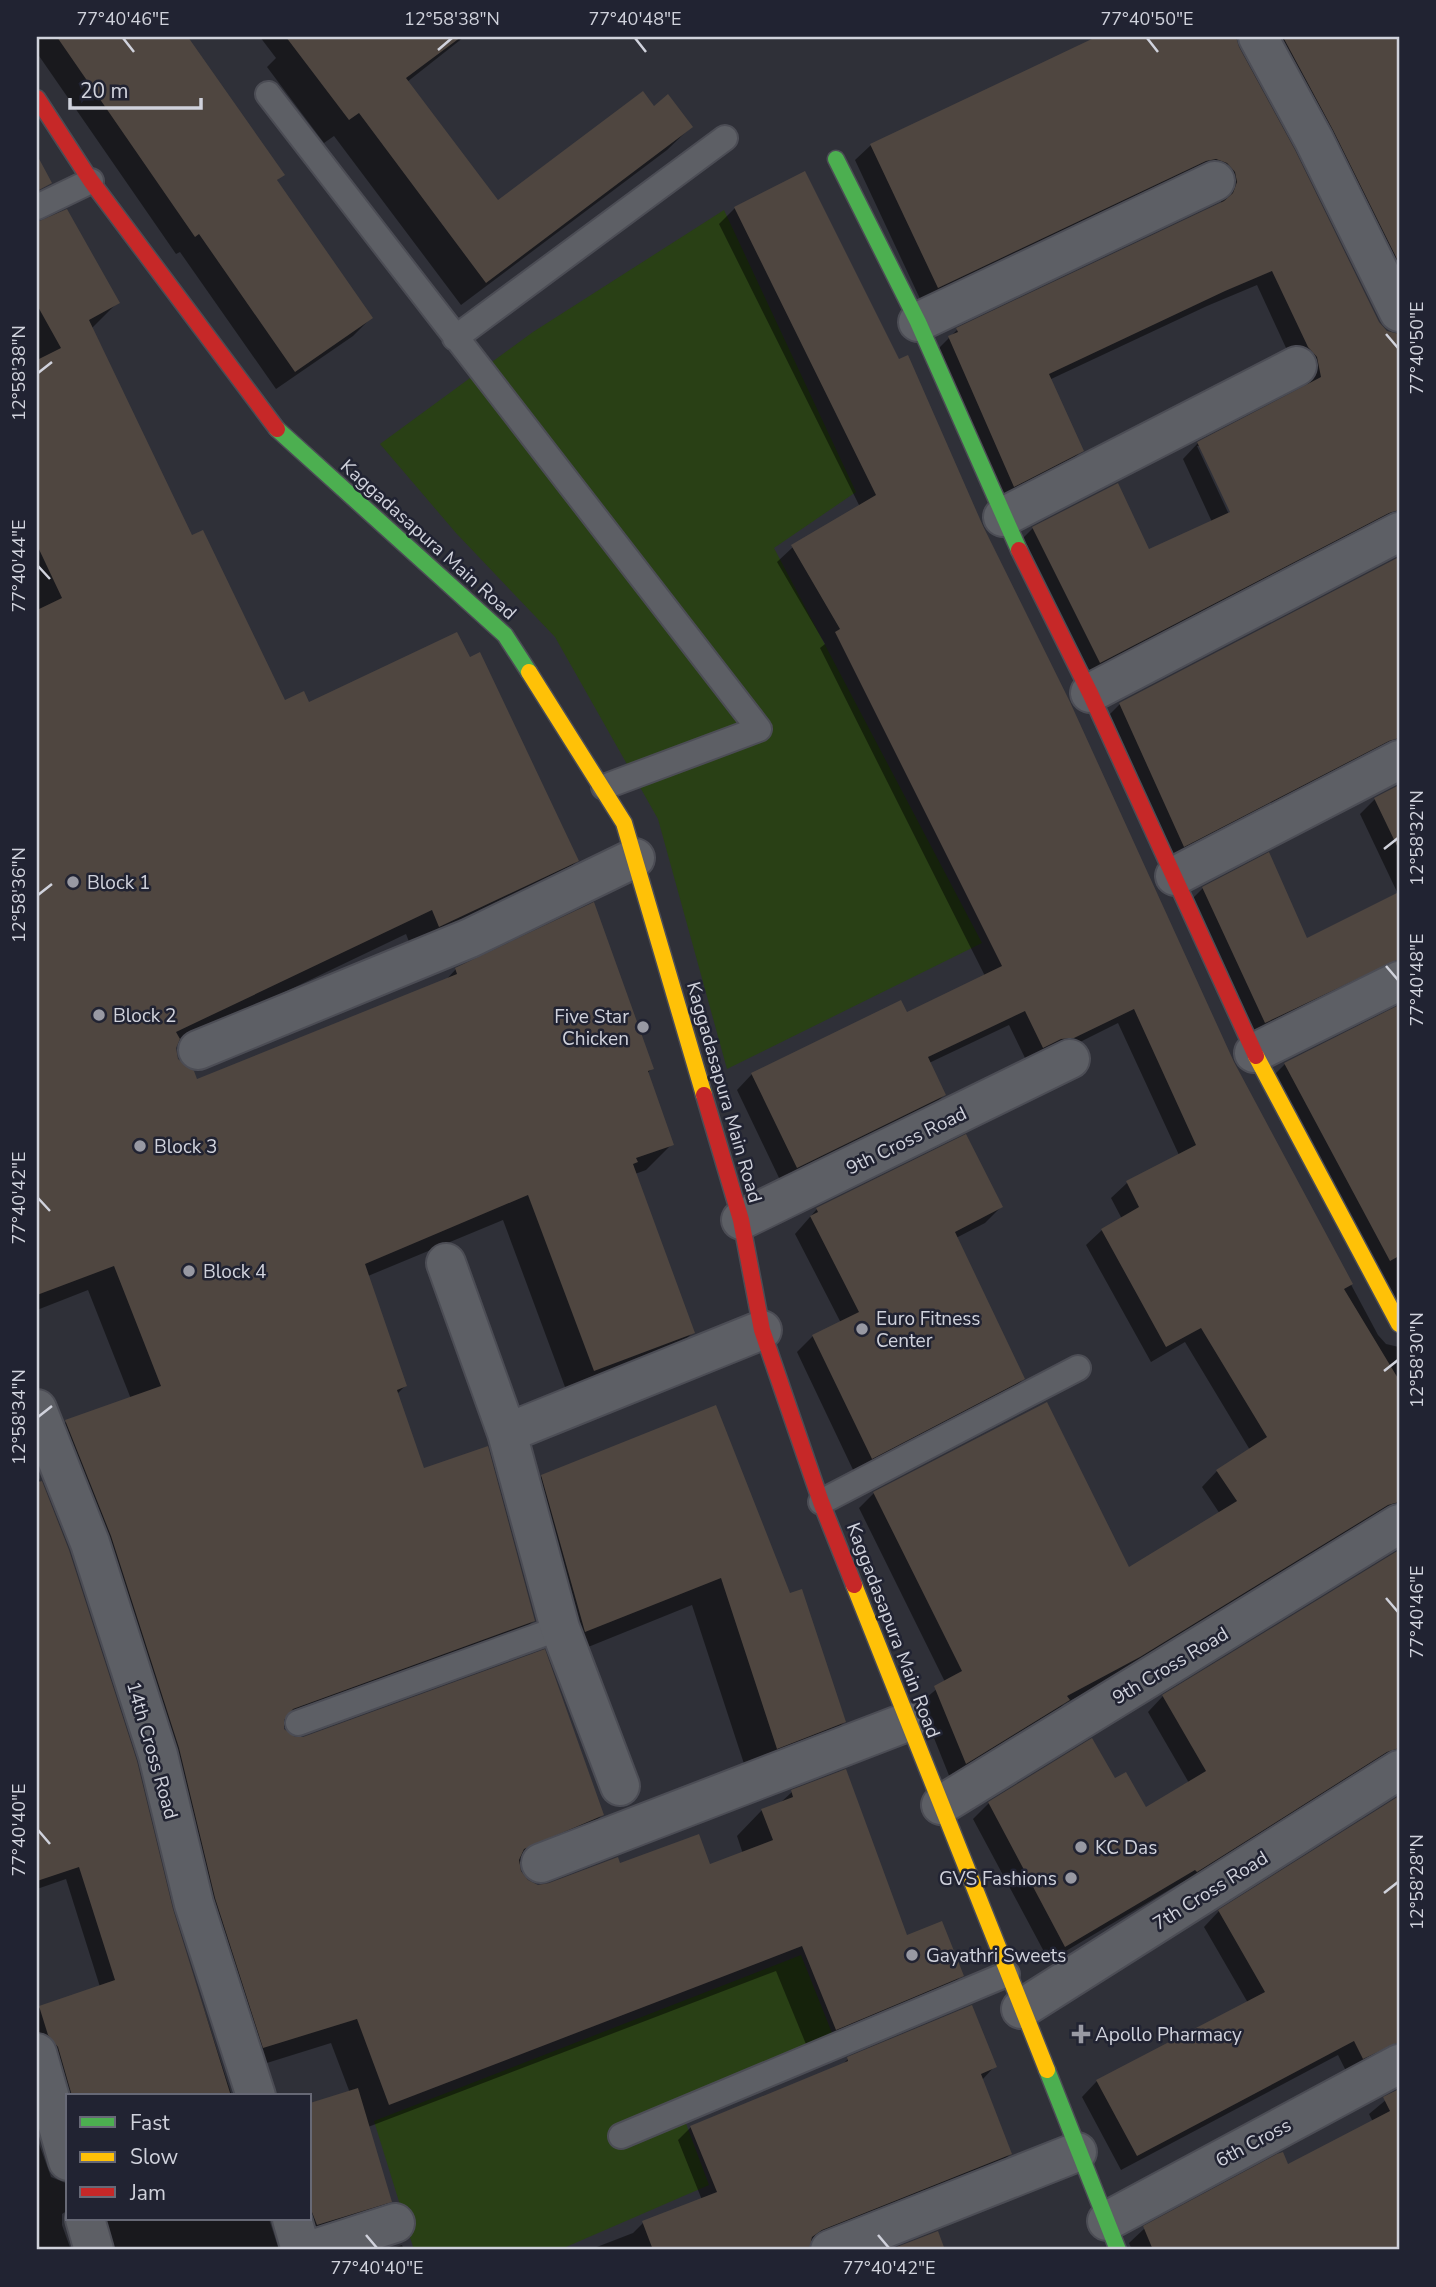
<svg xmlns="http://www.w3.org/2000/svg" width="1436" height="2287" viewBox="0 0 1436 2287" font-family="'Nunito Sans',sans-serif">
<rect width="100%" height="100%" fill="#2f3038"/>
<!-- green -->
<path fill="#294015" d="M724,210L856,492L774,548L982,943L727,1069L658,819L555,637L456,533L380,444L533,332Z
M801,1955L834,2038L679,2105L709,2185L559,2250H414L374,2121Z"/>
<!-- shadow -->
<path fill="#0007" fill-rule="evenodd" d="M37,37H187L283,174L276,181L371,318L353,336L276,389L180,252L176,254L37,53Z
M260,37H464L407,82L498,203L654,108L691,127L667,150L461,305L334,136L324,143L267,67L276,58Z
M1100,37H1235L1237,48L1378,323L1387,332L1399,335V533L1084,677L1018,543L1033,528L1148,552L1212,522L1183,459L1198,443L1305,387L1302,372L1293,363L1257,285L1207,306L1049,380L1081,451L1066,466L998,501L934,353L957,330L1220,205L1222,199L922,303L855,160L871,145ZM1197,446H1201L1235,519L1232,521Z
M1257,37H1399V309Z
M735,208L981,526L1233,1064L1378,1335L1386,1344L1399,1347V1525L1064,1704L1052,1715L950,1778L920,1703L945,1682L859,1508L874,1493L1128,1570L1220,1514L1202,1487L1217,1471L1250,1450L1185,1342L1151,1362L1086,1245L1102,1230L1122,1219L1111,1198L1127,1183L1179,1155L1118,1023L1058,1053L1027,1062L1009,1025L929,1063L944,1095L929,1110L781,1182L737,1090L752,1074L906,1014L985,976L820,648L825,644L777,562L793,547L860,507L719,224Z
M66,211L117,303L92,328L191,537L284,702L309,705L577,861L551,886L413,952L406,934L176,1044V1060L196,1081L444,982L456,969L652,1068L647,1074L672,1144L646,1170L635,1174L693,1332L667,1358L568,1395L503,1220L368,1276L405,1386L396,1395L423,1470L533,1621L508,1646L281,1728L294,1739L602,1815L576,1841L518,1865L527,1882L538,1886L619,1866H709L743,1854L737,1836L762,1810L779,1804L792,1792L906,1937L962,1975L936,2001L810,2054L776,1971L368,2127L390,2201L377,2214L304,2237L310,2219V2105L350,2093L331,2043L238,2072L154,1775L40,1448L66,1422L131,1399L88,1290L37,1310V224Z
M1399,559V761L1168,861L1104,720L1120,704Z
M1399,785V982L1249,1037L1188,903L1203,888L1306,940L1398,894L1360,814L1375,799Z
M1399,1007V1322L1270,1079L1285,1064Z
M1001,1207L985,1223L956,1238L1023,1379L1007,1395L855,1474L797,1352L813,1336L841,1323L795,1234L817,1209Z
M37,1473L68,1551L172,1911L232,2096H68L37,2049V2009L100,1987L66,1879L37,1889Z
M542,1476L789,1595L844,1722L815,1751L748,1776L692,1605L556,1660L513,1505Z
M1399,1552V1771L1179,1884L1049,1961L973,1819L989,1803L1091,1741L1114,1781L1146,1809L1189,1783L1148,1712L1163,1696Z
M1399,1798V2065L1347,2073L1338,2055L1121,2170L1082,2097L1097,2081L1248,2003L1204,1927L1219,1911Z
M848,2059L995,2066L982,2080L1010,2154L997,2167L809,2242L807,2250H589L633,2233L643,2223L702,2200L678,2140L691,2127L841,2066Z
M1399,2089V2250H1132L1129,2243L1145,2228L1288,2166L1373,2122L1369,2114Z
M37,2138L51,2177L68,2184V2210L62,2214V2225L71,2250H37Z
M89,2219H269L279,2250H100Z
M402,2245L404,2250H386Z"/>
<!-- building -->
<path fill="#4f4640" d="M57,37H188L285,175L277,180L373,318L295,372L199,234L195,237Z
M286,37H461L406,78L498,200L643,91L654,106L668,94L693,127L486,283L359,113L349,120Z
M1096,37H1236L1239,47L1295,150L1379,322L1387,331L1399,334V510L1389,513L1100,663L1032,527L1118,483L1149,549L1230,512L1197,442L1321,377L1317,357L1308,347L1272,271L1225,291L1049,374L1084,451L1014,487L948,336L958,332L956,328L1224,201L1233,193L1237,182L1235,172L1227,163L1216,159L1206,161L938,288L870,144Z
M1283,37H1399V263L1333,130Z
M37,155L52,183L37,191Z
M805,171L899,359L908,355L983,526L1070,702L1234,1062L1353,1284L1344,1289L1399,1380V1502L1388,1505L1140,1657L1067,1696L1070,1700L966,1764L934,1686L962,1671L873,1492L1047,1402L1129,1567L1237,1501L1216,1470L1267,1437L1201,1328L1166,1347L1101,1229L1139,1207L1126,1181L1196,1145L1134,1009L1074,1038L1061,1039L1043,1048L1025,1011L928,1057L946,1095L797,1168L751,1073L901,1000L907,1012L1002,966L835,632L840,629L791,545L876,495L734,207Z
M67,209L120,303L89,320L192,535L203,530L285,700L304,691L309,702L457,632L470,657L480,652L579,861L439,927L432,910L176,1032L180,1039L176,1048L178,1059L194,1071L197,1079L457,974L455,968L594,902L654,1069L648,1071L674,1145L636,1158L638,1162L633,1164L695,1333L594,1371L528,1195L365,1264L407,1386L397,1390L424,1468L488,1446L535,1621L293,1709L284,1720V1729L295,1737H303L545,1649L604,1815L524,1849L519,1860L521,1871L528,1880L538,1885L549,1883L618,1857L620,1863L699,1834L710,1864L773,1840L761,1809L793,1797L791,1790L846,1769L907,1935L942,1921L964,1976L836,2030L802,1946L389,2105L357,2019L263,2048L215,1898L179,1748L111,1536L65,1420L161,1386L114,1266L37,1295V610L62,598L37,545V360L61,348L37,305V222Z
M1399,557V738L1389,741L1184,847L1119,703Z
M1399,785V850L1374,798Z
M1269,852L1307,938L1399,892V959L1265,1023L1202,887Z
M1399,1005V1256L1390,1261L1284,1063Z
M966,1134L1003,1207L955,1232L1025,1379L872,1459L812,1335L859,1312L810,1216L818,1212L816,1208Z
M716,1405L790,1593L802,1589L846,1722L777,1749L721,1578L585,1632L541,1475Z
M42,1481L69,1550L137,1761L173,1909L231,2096H72L58,2047L48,2035L39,2006L115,1980L79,1867L37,1881V1482Z
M1399,1550V1748L1387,1752L1197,1872L1195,1870L1065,1947L988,1802L1092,1738L1115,1778L1126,1772L1146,1807L1206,1771L1162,1695Z
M1399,1796V2042L1363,2059L1354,2041L1137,2156L1096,2080L1265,1992L1218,1910Z
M972,2005L997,2067L981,2074L1012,2154L822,2230L812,2237L809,2250H653L642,2221L717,2192L690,2126L848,2061L847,2057Z
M358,2088L392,2202L317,2225L310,2207V2103Z
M1399,2089V2250H1153L1143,2226L1277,2154L1283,2152L1288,2164L1390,2111L1383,2097Z
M938,2231L945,2250H889Z"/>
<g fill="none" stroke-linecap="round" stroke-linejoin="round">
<defs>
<path id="lane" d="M268,94L759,729L604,787
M37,207L91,181
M455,338L725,138
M821,1502L1078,1368
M298,1723L560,1628
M621,2136L1007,1974"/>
<path id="street" d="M1258,37L1314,140L1399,312
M918,322L1215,181
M1003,517L1297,366
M1090,693L1399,532
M1175,876L1399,760
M198,1050L470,938L635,858
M1254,1053L1399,981
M741,1220L1070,1059
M446,1263L507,1433L560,1628L620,1786
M37,1409L90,1543L158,1755L194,1904L256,2096
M507,1433L762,1330
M941,1805L1399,1524
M541,1863L907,1722
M1021,2009L1399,1770
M37,2053L68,2161
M85,2219L94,2250
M292,2219L301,2250
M1107,2221L1399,2064
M311,2250L395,2223
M830,2250L1077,2152"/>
<path id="fast" d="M836,159L918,322L1019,550
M277,429L505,635L529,672
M1047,2070L1118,2250"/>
<path id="slow" d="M529,672L624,823L704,1095
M1256,1056L1399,1324
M854,1585L1047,2070"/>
<path id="jam" d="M37,98L91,181L277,429
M1019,550L1090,693L1256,1056
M704,1095L741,1220L762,1330L821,1502L854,1585"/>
</defs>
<!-- lane casing -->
<use href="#lane" stroke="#4c4d55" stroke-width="28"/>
<!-- street casing -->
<use href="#street" stroke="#4c4d55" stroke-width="42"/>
<!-- fast casing -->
<use href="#fast" stroke="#4c4d55" stroke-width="19"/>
<!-- slow casing -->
<use href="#slow" stroke="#4c4d55" stroke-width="19"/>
<!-- jam casing -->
<use href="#jam" stroke="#4c4d55" stroke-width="19"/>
<!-- lane -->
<use href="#lane" stroke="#5d5f65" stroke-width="24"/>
<!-- street -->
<use href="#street" stroke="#5d5f65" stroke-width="38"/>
<!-- fast -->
<use href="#fast" stroke="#4caf50" stroke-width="16"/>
<!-- slow -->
<use href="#slow" stroke="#ffc107" stroke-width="16"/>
<!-- jam -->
<use href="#jam" stroke="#c62828" stroke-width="16"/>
</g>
<!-- ticks -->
<path fill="none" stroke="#d0d2dc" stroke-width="2.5" d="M123,38L134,52M635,38L646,52M1147,38L1158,52M438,50L452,38M1386,334L1398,348M38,373L52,362M38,566L50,579M1384,849L1398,838M38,895L52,884M1386,966L1398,980M38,1198L50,1211M1384,1371L1398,1360M38,1417L52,1406M1386,1598L1398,1612M38,1830L50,1844M1384,1893L1398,1882M366,2235L377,2248M878,2235L889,2248"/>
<!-- markers -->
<g fill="#9899a3" stroke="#212332" stroke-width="2.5">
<circle cx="73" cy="882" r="7"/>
<circle cx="99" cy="1015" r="7"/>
<circle cx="643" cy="1027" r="7"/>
<circle cx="140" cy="1146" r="7"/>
<circle cx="189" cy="1271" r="7"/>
<circle cx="862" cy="1329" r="7"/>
<circle cx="1081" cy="1847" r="7"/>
<circle cx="1071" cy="1878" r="7"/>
<circle cx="912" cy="1955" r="7"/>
<path d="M1077.5 2023.5h7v7h7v7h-7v7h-7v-7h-7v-7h7z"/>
</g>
<g text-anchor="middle" stroke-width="5" stroke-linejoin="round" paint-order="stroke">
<!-- street labels -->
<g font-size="19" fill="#d0d2dc" stroke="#212332">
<text transform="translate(429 539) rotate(42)" y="7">Kaggadasapura Main Road</text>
<text transform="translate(725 1092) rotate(74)" y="7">Kaggadasapura Main Road</text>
<text transform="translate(906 1140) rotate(-26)" y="7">9th Cross Road</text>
<text transform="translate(894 1630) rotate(69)" y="7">Kaggadasapura Main Road</text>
<text transform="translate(1170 1665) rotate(-31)" y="7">9th Cross Road</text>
<text transform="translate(153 1750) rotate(74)" y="7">14th Cross Road</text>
<text transform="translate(1210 1890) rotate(-32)" y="7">7th Cross Road</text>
<text transform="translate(1253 2142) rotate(-28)" y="7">6th Cross</text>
</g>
<!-- poi labels -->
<g font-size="19" fill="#d0d2dc" stroke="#212332" text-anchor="start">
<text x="87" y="889">Block 1</text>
<text x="113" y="1022">Block 2</text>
<text x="629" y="1023" text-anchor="end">Five Star<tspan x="629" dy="22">Chicken</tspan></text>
<text x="154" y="1153">Block 3</text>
<text x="203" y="1278">Block 4</text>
<text x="876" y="1325">Euro Fitness<tspan x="876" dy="22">Center</tspan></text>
<text x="1095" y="1854">KC Das</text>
<text x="1057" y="1885" text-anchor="end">GVS Fashions</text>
<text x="926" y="1962">Gayathri Sweets</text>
<text x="1095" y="2041">Apollo Pharmacy</text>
</g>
</g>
<!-- border -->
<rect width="1436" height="2287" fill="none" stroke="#212332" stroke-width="77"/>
<!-- legend -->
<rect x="66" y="2094" width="245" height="126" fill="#212332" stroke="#676976" stroke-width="2"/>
<rect x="80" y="2117" width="35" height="10" fill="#4caf50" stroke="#676976" stroke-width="2"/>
<text x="130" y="2130" font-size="21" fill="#d0d2dc">Fast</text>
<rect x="80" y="2152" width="35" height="10" fill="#ffc107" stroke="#676976" stroke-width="2"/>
<text x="130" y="2164" font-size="21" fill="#d0d2dc">Slow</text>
<rect x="80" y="2187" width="35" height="10" fill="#c62828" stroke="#676976" stroke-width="2"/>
<text x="130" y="2200" font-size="21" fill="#d0d2dc">Jam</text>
<!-- scale -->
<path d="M70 98v10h131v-10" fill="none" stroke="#d0d2dc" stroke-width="3.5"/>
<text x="80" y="98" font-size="21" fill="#d0d2dc" stroke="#212332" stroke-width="5" paint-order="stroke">20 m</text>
<rect x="38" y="38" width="1360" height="2210" fill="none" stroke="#d0d2dc" stroke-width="2.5"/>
<g font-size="18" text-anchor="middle" fill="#d0d2dc">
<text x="123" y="25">77°40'46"E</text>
<text x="452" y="25">12°58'38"N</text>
<text x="635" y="25">77°40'48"E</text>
<text x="1147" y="25">77°40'50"E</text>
<text transform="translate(1417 348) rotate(-90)" y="6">77°40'50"E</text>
<text transform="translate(19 373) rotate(-90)" y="6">12°58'38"N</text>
<text transform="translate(19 566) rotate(-90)" y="6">77°40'44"E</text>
<text transform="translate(1417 838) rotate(-90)" y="6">12°58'32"N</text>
<text transform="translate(19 895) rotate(-90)" y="6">12°58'36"N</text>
<text transform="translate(1417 980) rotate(-90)" y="6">77°40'48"E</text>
<text transform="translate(19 1198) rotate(-90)" y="6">77°40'42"E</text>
<text transform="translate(1417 1360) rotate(-90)" y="6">12°58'30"N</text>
<text transform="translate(19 1417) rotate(-90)" y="6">12°58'34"N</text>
<text transform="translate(1417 1612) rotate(-90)" y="6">77°40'46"E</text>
<text transform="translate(19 1830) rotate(-90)" y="6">77°40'40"E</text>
<text transform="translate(1417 1882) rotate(-90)" y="6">12°58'28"N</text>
<text x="377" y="2274">77°40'40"E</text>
<text x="889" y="2274">77°40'42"E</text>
</g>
</svg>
